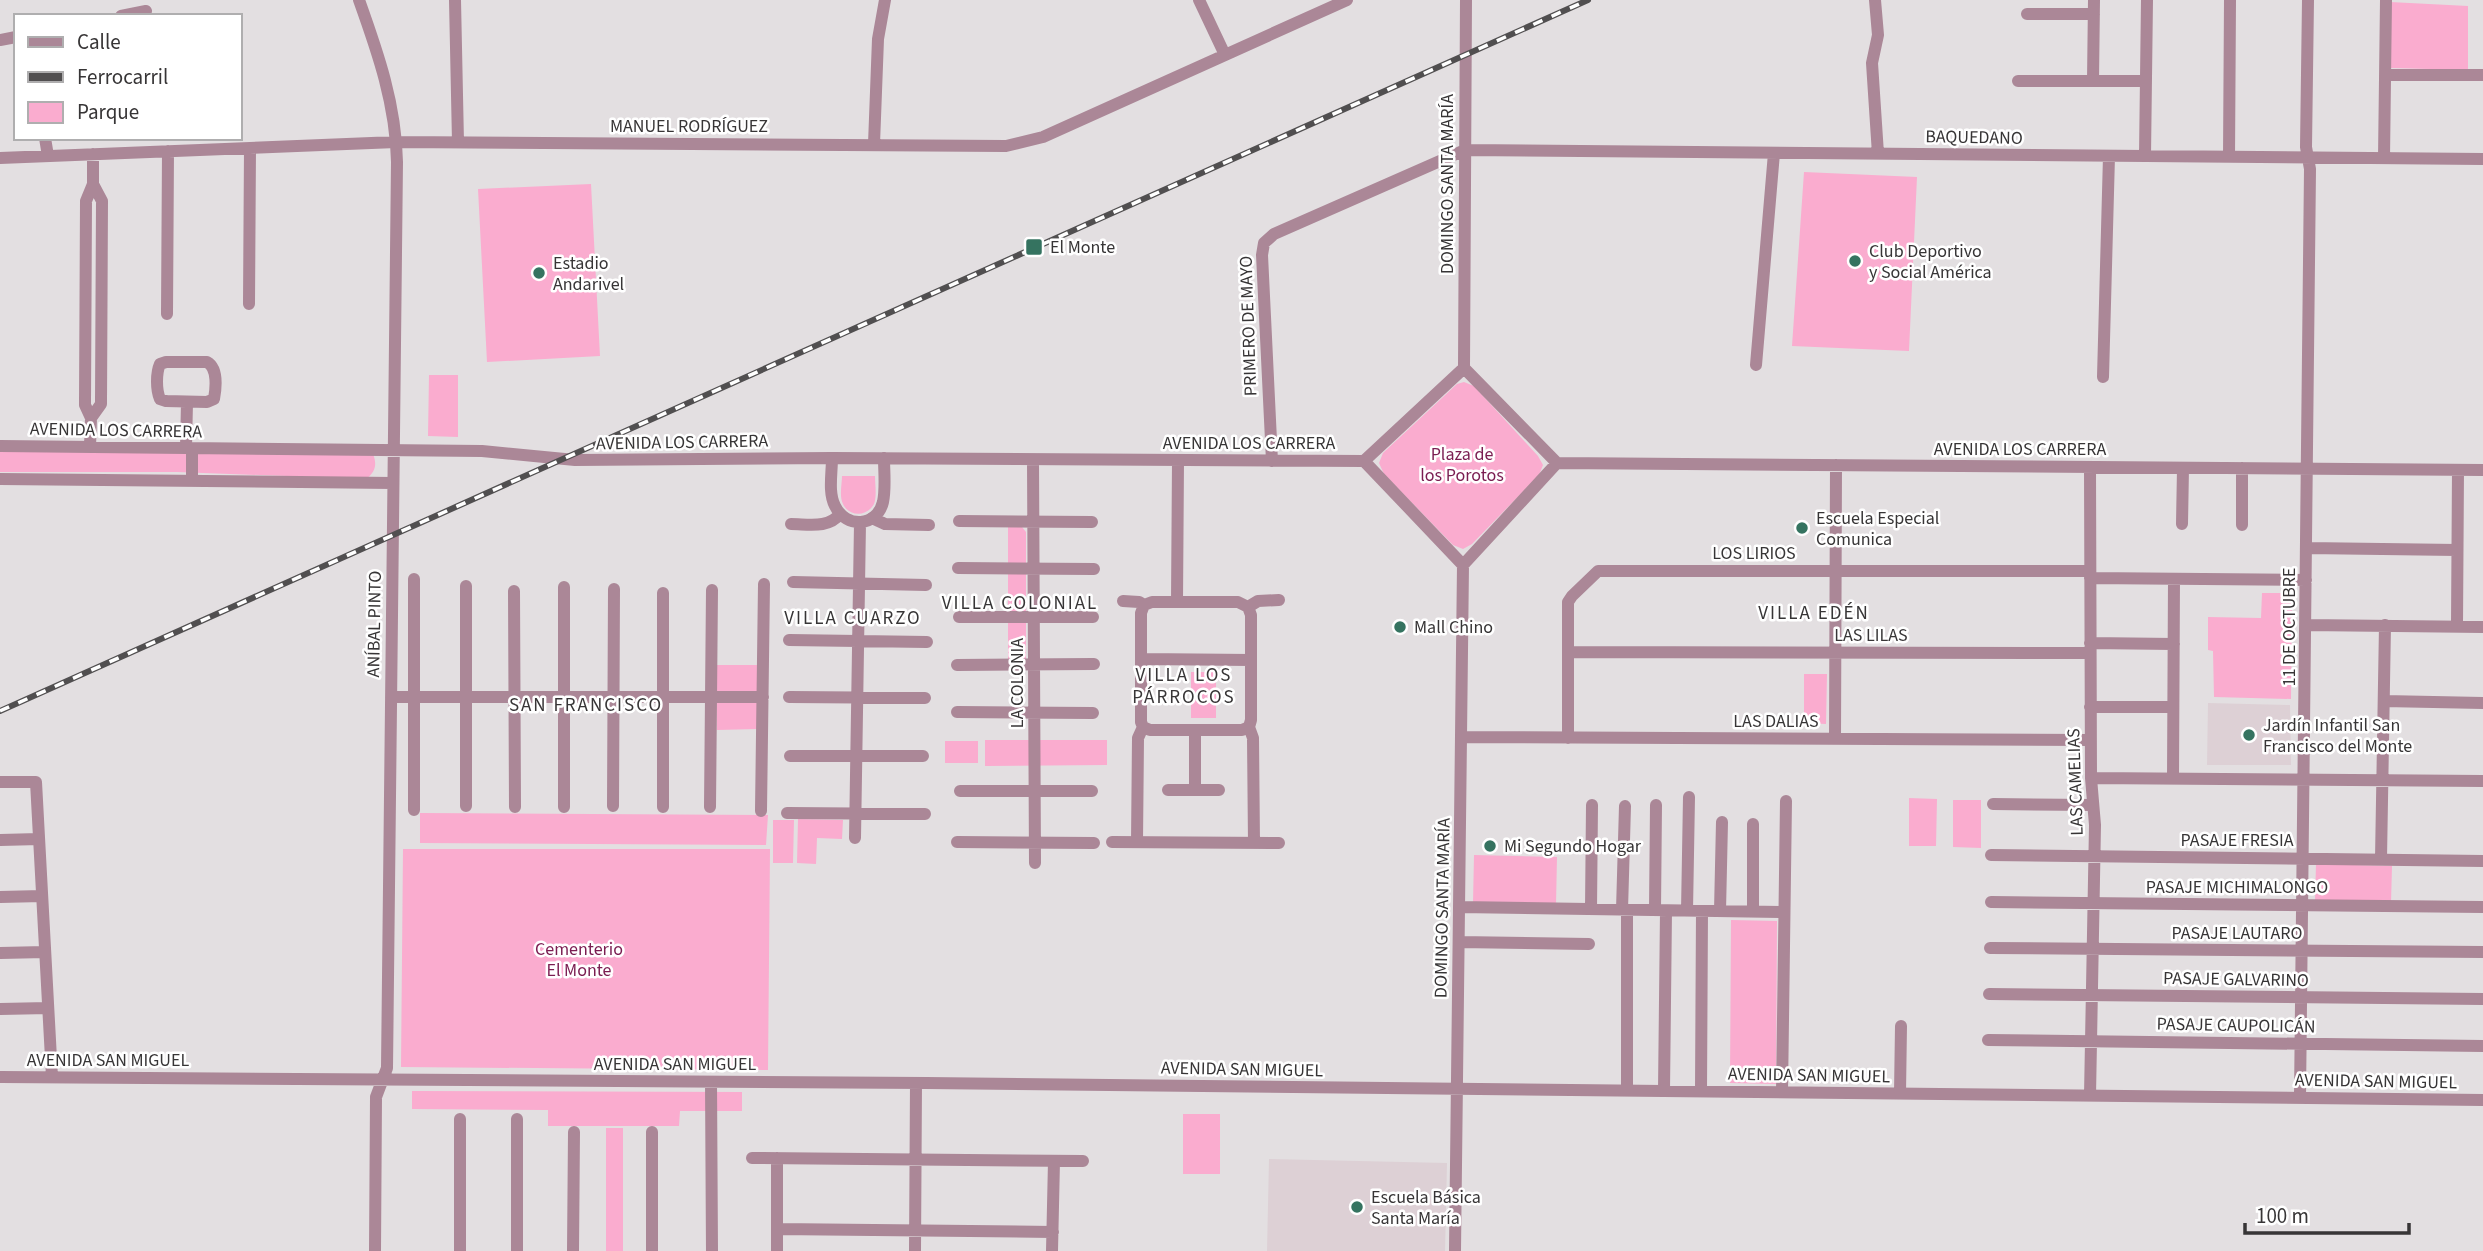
<svg xmlns="http://www.w3.org/2000/svg" width="2483" height="1251" viewBox="0 0 2483 1251" font-family="'Source Sans 3',sans-serif">
<rect width="100%" height="100%" fill="#e3dfe1"/>
<!-- built -->
<path fill="#ddd0d5" d="M2208,703L2290,705L2291,765H2207Z
M1269,1159L1447,1163L1445,1251H1267Z"/>
<!-- green -->
<path fill="#faaccf" d="M2390,2L2468,6V70L2391,68Z
M1804,172L1917,177L1909,351L1792,346Z
M591,184L600,356L487,362L478,189Z
M429,375H458V437L428,436Z
M1464,382L1474,386L1538,456L1543,465L1539,475L1472,544L1463,549L1453,545L1384,474L1379,463L1383,453L1457,384Z
M0,451L373,454C377,464 376,472 366,479L177,472H0Z
M842,476H875C875,484 877,496 874,504C867,517 849,517 843,504C839,496 842,484 842,476Z
M1008,527H1022L1026,532V660H1008Z
M2262,593H2292L2291,699L2214,697L2213,651L2208,650V617L2261,618Z
M716,665H757V729L717,730Z
M1191,672H1216V718H1191Z
M1804,674H1827L1826,724L1804,723Z
M985,740H1107V765L985,766Z
M945,741H978V763H945Z
M1909,798L1937,799L1936,846H1909Z
M1953,800H1981V848L1953,847Z
M420,813L768,815L766,845L420,843Z
M798,819L843,820L842,839L817,838L816,864L797,863Z
M773,820H794L793,863H773Z
M403,849H770L768,1070L401,1067Z
M1474,855L1557,857L1556,905L1473,903Z
M2316,864L2392,866L2391,903L2315,901Z
M1731,920L1777,921L1776,1084L1730,1083Z
M412,1091L742,1092V1111H680L679,1126H548V1110L412,1109Z
M1183,1114H1220V1174H1183Z
M606,1128H623V1251H606Z"/>
<g fill="none" stroke-linecap="round" stroke-linejoin="round">
<!-- minor -->
<path stroke="#ab8797" stroke-width="12" d="M359,0C378,53 396,105 397,162L387,1068L376,1097L375,1251
M455,0L458,142
M1199,0L1225,55
M1875,0L1878,35L1872,63L1878,154
M2027,14H2094
M121,16L146,11
M0,40L16,37
M2385,75H2483
M2018,81H2146
M2093,81L2094,0
M45,138L48,156
M874,144L878,39L885,0
M2145,156L2147,0
M2229,157L2230,0
M0,158L396,142L1006,146L1043,137L1347,0
M2384,158L2386,0
M249,304L250,148
M167,314L168,151
M166,362H207C218,368 216,388 214,399L207,402L166,401L160,399C156,390 156,373 160,364Z
M1756,365L1774,153
M1464,368L1466,0
M1464,368L1557,463
M2103,377L2109,156
M91,418L101,404L102,201L93,184V154
M0,446L482,451L575,460L832,458L1364,461
M90,447L91,418L85,405L86,201L93,184
M186,448L187,402
M192,448V481
M832,458C832,473 828,493 835,506C846,529 877,527 883,502C886,488 884,472 884,458
M1033,460L1035,863
M1272,461L1262,255L1264,243L1274,234L1465,150L2483,159
M1364,461L1463,565
M1364,461L1464,368
M1557,463L2483,470
M2090,467L2091,778L2095,825L2090,1096
M0,479L393,483
M872,518L885,524L929,525
M959,521L1092,522
M791,524C808,524 828,529 840,514
M2182,524L2183,468
M2242,525V468
M2307,548L2457,550
M1463,565L1557,463
M958,568L1094,569
M2090,578L2306,580
M793,582L926,585
M564,587V807
M514,591L515,807
M1123,601L1139,602L1144,605L1152,602H1238L1248,607
M1177,602L1178,461
M1248,607L1251,615V720L1249,727L1253,738L1254,843
M1248,607L1258,601L1279,600
M959,617H1093
M2306,625L2483,627
M2457,626L2458,470
M789,640L927,642
M2090,643L2174,644
M1568,652L2090,653
M1141,659L1251,660
M957,665L1094,664
M391,697H763
M789,697L925,698
M2384,701L2483,703
M2090,707H2173
M957,712L1093,713
M1143,727L1150,730H1242L1249,727
M1195,730V790
M1461,737L2090,740
M1568,738V602L1572,596L1598,571H2090
M1835,739L1836,465
M790,756H923
M2091,778L2483,781
M2173,778L2174,579
M0,782H36L52,1077
M1168,790H1219
M960,791H1092
M1993,804L2093,805
M466,806V586
M613,806L614,589
M663,807V593
M710,807L712,590
M414,810V579
M761,811L764,584
M787,813L925,814
M855,838L860,523
M0,840L39,839
M957,842L1094,843
M1112,842L1279,843
M1137,842L1138,738L1143,727L1141,722V613L1144,605
M1991,855L2483,861
M2381,859L2385,625
M0,897L42,896
M1991,902L2483,907
M1460,907L1784,912
M1591,909L1592,805
M1622,910L1625,806
M1655,910L1656,805
M1687,911L1689,797
M1720,911L1722,822
M1753,912V824
M1459,942L1589,944
M1990,948L2483,952
M0,953L45,952
M1989,994L2483,999
M0,1009L48,1008
M1988,1040L2483,1046
M0,1077L926,1083L2483,1100
M711,1082L712,1251
M1627,1091V910
M1664,1091L1666,911
M1701,1091L1702,911
M1782,1092L1786,801
M1900,1093L1901,1026
M2300,1098L2310,169L2306,147L2308,0
M752,1158L1083,1161
M777,1229L1053,1232
M460,1251V1119
M517,1251V1119
M573,1251L574,1132
M652,1251V1132
M777,1251V1158
M915,1251L916,1083
M1052,1251L1054,1161
M1455,1251L1463,565"/>
<defs>
<path id="rail" d="M0,711L1588,0"/>
</defs>
<!-- rail casing -->
<use href="#rail" stroke="#514f50" stroke-width="6"/>
<!-- rail -->
<use href="#rail" stroke="#fff" stroke-width="3.5" stroke-dasharray="10" stroke-linecap="butt"/>
</g>
<!-- markers -->
<g fill="#357360" stroke="#fff" stroke-width="2.5">
<rect x="1025" y="238" width="18" height="18" rx="3.5"/>
<circle cx="1855" cy="261" r="7"/>
<circle cx="539" cy="273" r="7"/>
<circle cx="1802" cy="528" r="7"/>
<circle cx="1400" cy="627" r="7"/>
<circle cx="2249" cy="735" r="7"/>
<circle cx="1490" cy="846" r="7"/>
<circle cx="1357" cy="1207" r="7"/>
</g>
<g text-anchor="middle" stroke-width="5" stroke-linejoin="round" paint-order="stroke">
<!-- street labels -->
<g font-size="18" fill="#373536" stroke="#fff">
<text x="689" y="132">MANUEL RODRÍGUEZ</text>
<text transform="translate(1974 137) rotate(1)" y="6">BAQUEDANO</text>
<text transform="translate(1447 184) rotate(-90)" y="6">DOMINGO SANTA MARÍA</text>
<text transform="translate(1248 326) rotate(-92)" y="6">PRIMERO DE MAYO</text>
<text transform="translate(116 430) rotate(1)" y="6">AVENIDA LOS CARRERA</text>
<text transform="translate(682 442) rotate(-1)" y="6">AVENIDA LOS CARRERA</text>
<text x="1249" y="449">AVENIDA LOS CARRERA</text>
<text x="2020" y="455">AVENIDA LOS CARRERA</text>
<text x="1754" y="559">LOS LIRIOS</text>
<text transform="translate(374 624) rotate(-89)" y="6">ANÍBAL PINTO</text>
<text transform="translate(2289 627) rotate(-90)" y="6">11 DE OCTUBRE</text>
<text x="1871" y="641">LAS LILAS</text>
<text transform="translate(1017 683) rotate(-90)" y="6">LA COLONIA</text>
<text x="1776" y="727">LAS DALIAS</text>
<text transform="translate(2075 782) rotate(-92)" y="6">LAS CAMELIAS</text>
<text x="2237" y="846">PASAJE FRESIA</text>
<text x="2237" y="893">PASAJE MICHIMALONGO</text>
<text transform="translate(1442 908) rotate(-89)" y="6">DOMINGO SANTA MARÍA</text>
<text x="2237" y="939">PASAJE LAUTARO</text>
<text transform="translate(2236 979) rotate(1)" y="6">PASAJE GALVARINO</text>
<text transform="translate(2236 1025) rotate(1)" y="6">PASAJE CAUPOLICÁN</text>
<text x="108" y="1066">AVENIDA SAN MIGUEL</text>
<text x="675" y="1070">AVENIDA SAN MIGUEL</text>
<text transform="translate(1242 1069) rotate(1)" y="6">AVENIDA SAN MIGUEL</text>
<text transform="translate(1809 1075) rotate(1)" y="6">AVENIDA SAN MIGUEL</text>
<text transform="translate(2376 1081) rotate(1)" y="6">AVENIDA SAN MIGUEL</text>
</g>
<!-- poi labels -->
<g font-size="18" fill="#373536" stroke="#fff" text-anchor="start">
<text x="1050" y="253">El Monte</text>
<text x="1869" y="257">Club Deportivo<tspan x="1869" dy="21">y Social América</tspan></text>
<text x="553" y="269">Estadio<tspan x="553" dy="21">Andarivel</tspan></text>
<text x="1816" y="524">Escuela Especial<tspan x="1816" dy="21">Comunica</tspan></text>
<text x="1414" y="633">Mall Chino</text>
<text x="2263" y="731">Jardín Infantil San<tspan x="2263" dy="21">Francisco del Monte</tspan></text>
<text x="1504" y="852">Mi Segundo Hogar</text>
<text x="1371" y="1203">Escuela Básica<tspan x="1371" dy="21">Santa María</tspan></text>
</g>
<!-- park labels -->
<g font-size="18" fill="#7a1d51" stroke="#fff">
<text x="1462" y="460">Plaza de<tspan x="1462" dy="21">los Porotos</tspan></text>
<text x="579" y="955">Cementerio<tspan x="579" dy="21">El Monte</tspan></text>
</g>
<!-- neighbourhood labels -->
<g font-size="19" letter-spacing="2" fill="#373536" stroke="#fff">
<text x="1020" y="609">VILLA COLONIAL</text>
<text x="1814" y="619">VILLA EDÉN</text>
<text x="853" y="624">VILLA CUARZO</text>
<text x="1184" y="681">VILLA LOS<tspan x="1184" dy="22">PÁRROCOS</tspan></text>
<text x="586" y="711">SAN FRANCISCO</text>
</g>
</g>
<!-- legend -->
<rect x="14" y="14" width="228" height="126" fill="#ffffff" stroke="#afaeaf" stroke-width="2"/>
<rect x="28" y="37" width="35" height="10" fill="#ab8797" stroke="#afaeaf" stroke-width="2"/>
<text x="77" y="49" font-size="21" fill="#373536">Calle</text>
<rect x="28" y="72" width="35" height="10" fill="#514f50" stroke="#afaeaf" stroke-width="2"/>
<text x="77" y="84" font-size="21" fill="#373536">Ferrocarril</text>
<rect x="28" y="102" width="35" height="21" fill="#faaccf" stroke="#afaeaf" stroke-width="2"/>
<text x="77" y="119" font-size="21" fill="#373536">Parque</text>
<!-- scale -->
<path d="M2245 1223v10h164v-10" fill="none" stroke="#373536" stroke-width="3.5"/>
<text x="2256" y="1223" font-size="21" fill="#373536" stroke="#ffffff" stroke-width="5" paint-order="stroke">100 m</text>
</svg>
